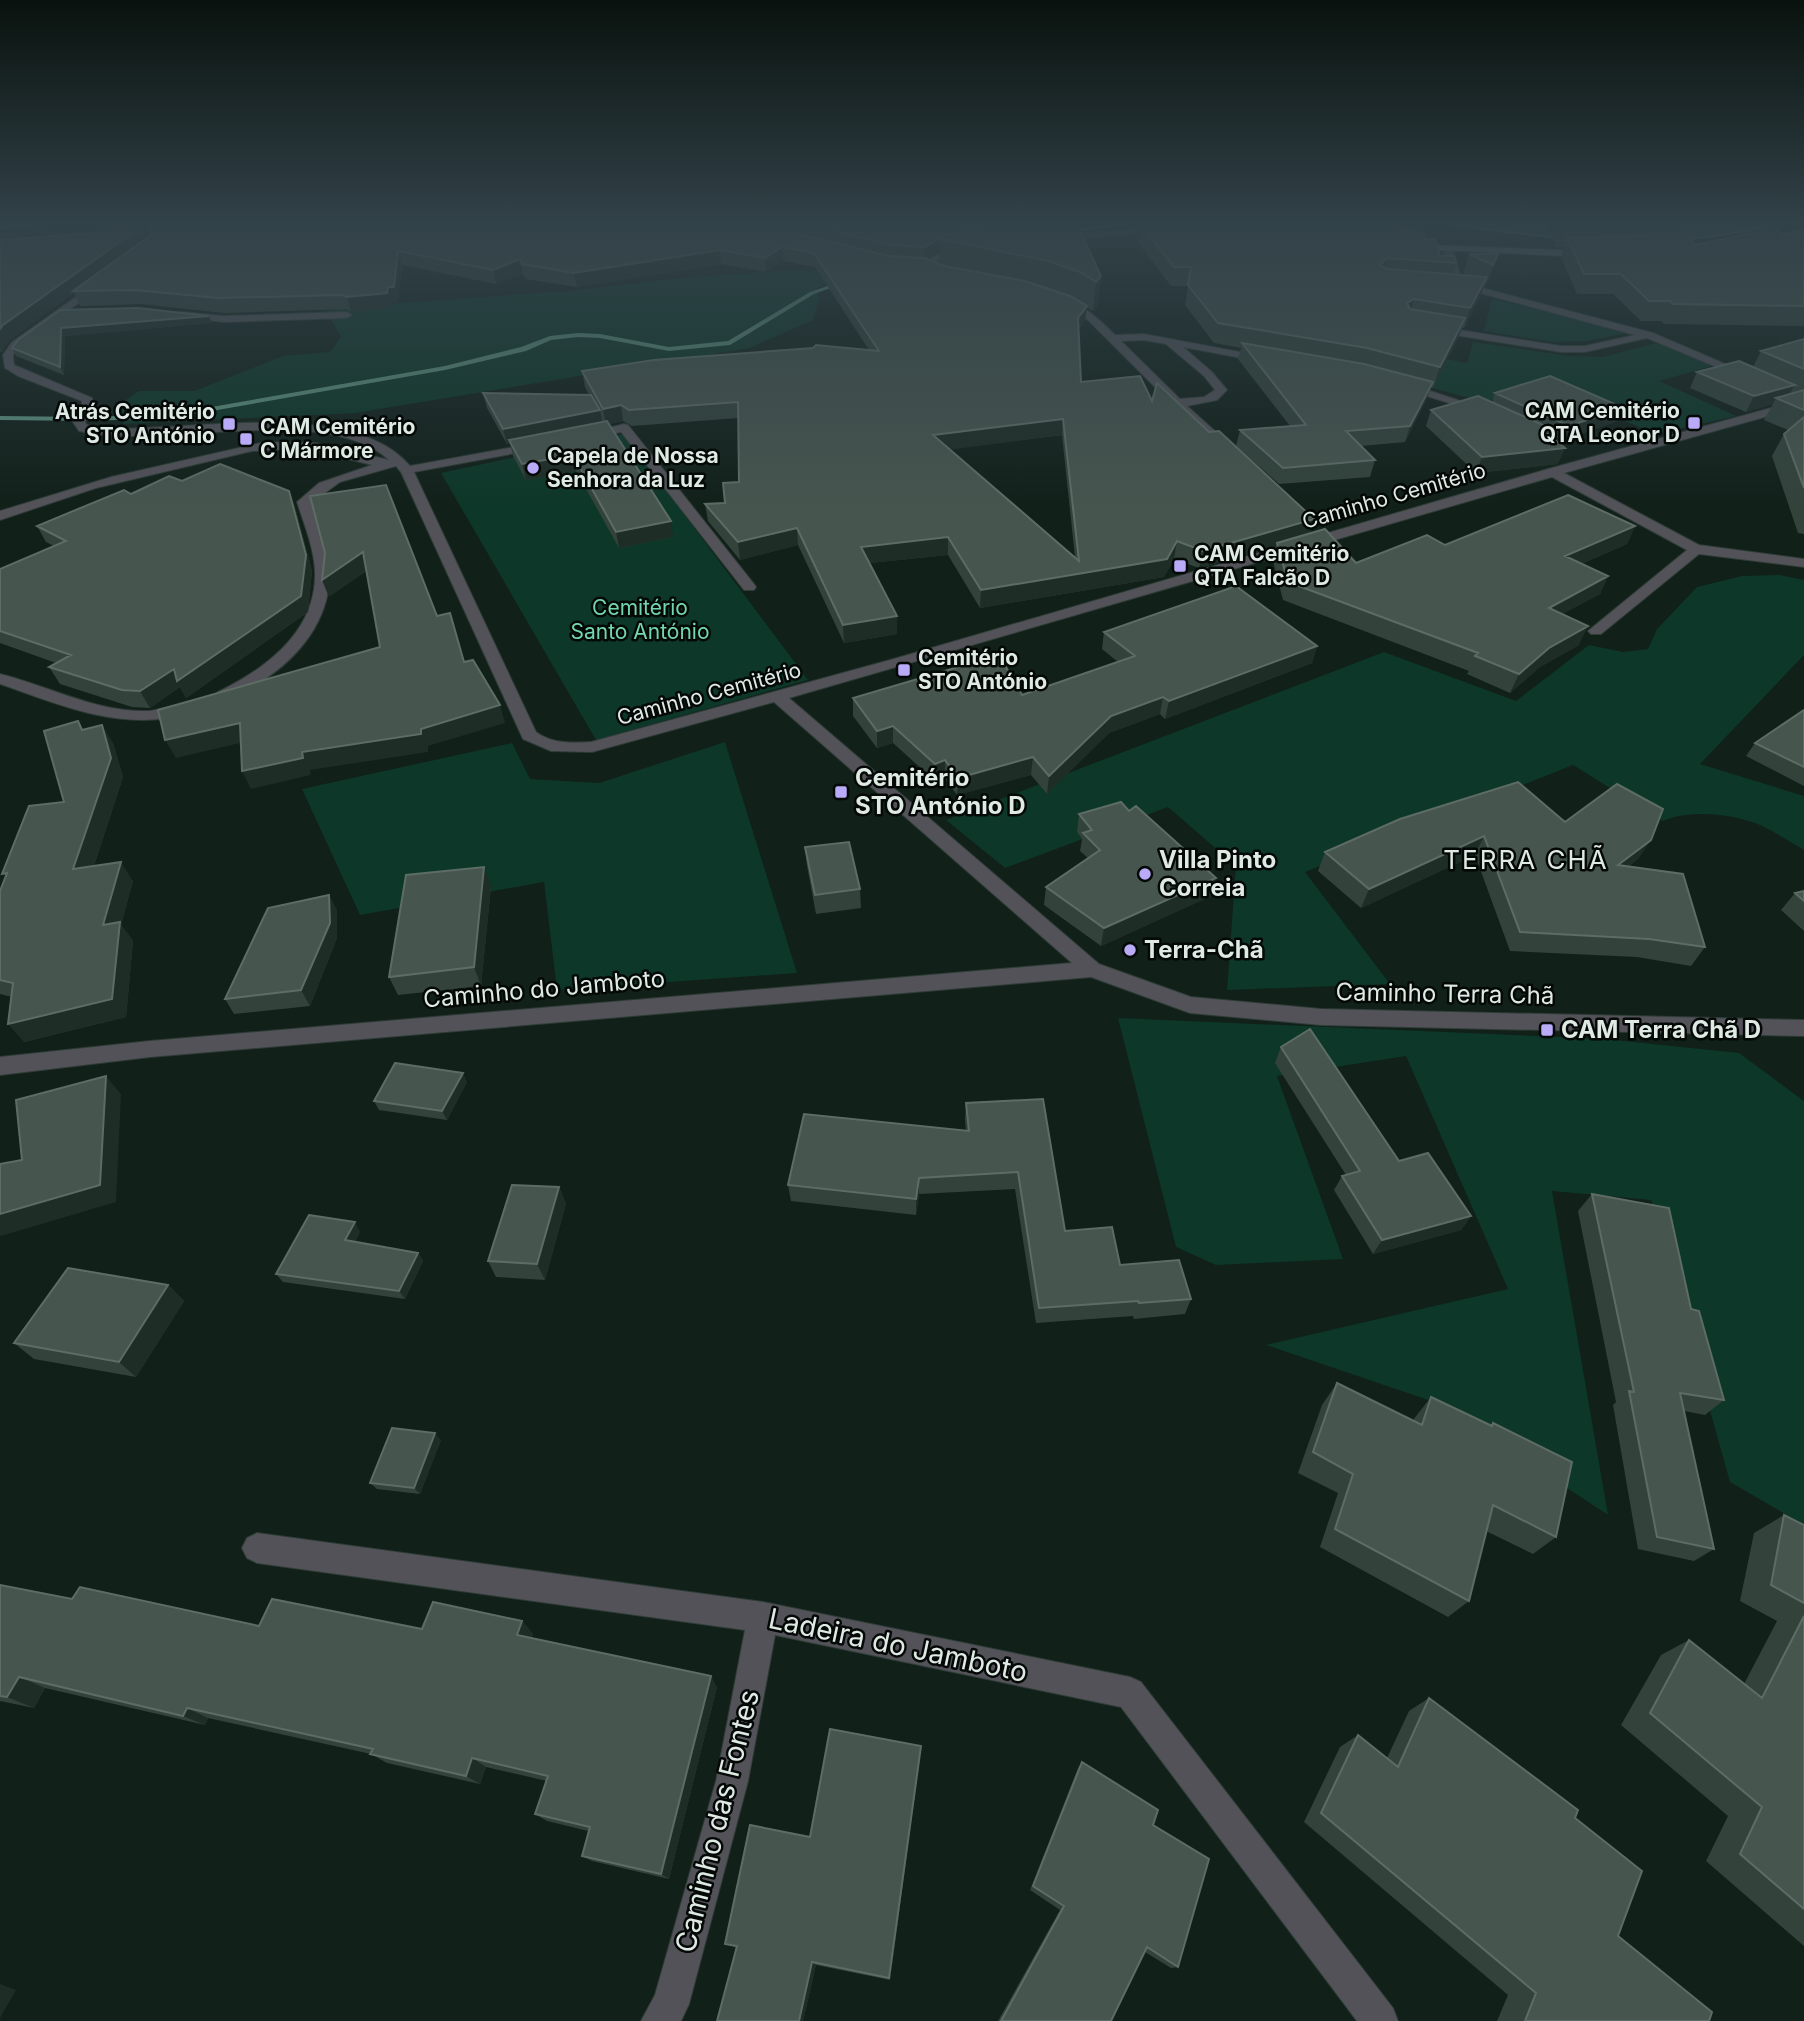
<svg xmlns="http://www.w3.org/2000/svg" width="1804" height="2021" viewBox="0 0 1804 2021" font-family="Inter,sans-serif">
<rect width="100%" height="100%" fill="#112019"/>
<!-- green -->
<path fill="#0d3728" d="M794,270L826,271L846,275L816,289L819,299L813,320L749,348L355,413L124,424L117,410L123,402L139,391H195L283,356L330,352L341,337L326,311L346,307L568,291L692,277Z
M1492,299L1633,332L1587,341L1553,342L1484,331Z
M1473,342L1569,356L1603,357L1660,342L1715,365L1659,381L1736,416L1655,434L1542,384L1484,402L1367,370L1380,347L1467,363Z
M624,434L808,680L596,740L441,473Z
M1780,575L1804,580V655L1700,764L1804,796V850C1790,842 1775,832 1760,825C1732,814 1691,809 1663,821L1573,765L1305,872L1390,984L1227,990L1236,866L1168,807L1005,868L946,820L1384,652L1516,701L1589,645L1623,652L1648,649L1657,629L1697,587L1742,576Z
M725,742L797,973L557,990L544,882L360,915L302,789L512,743L530,779L599,783Z
M1118,1018L1605,1039L1739,1053L1804,1101V1525L1730,1482L1651,1200L1552,1191L1608,1515L1440,1404L1266,1345L1508,1289L1406,1056L1277,1076L1343,1259L1216,1265L1176,1247Z"/>
<!-- water -->
<path fill="#256c51" stroke="#5d927d" stroke-width="2" d="M1449,224H1523L1626,229L1695,224H1776C1670,252 1556,240 1449,224Z"/>
<g fill="none" stroke-linecap="round" stroke-linejoin="round">
<!-- stream -->
<path fill="#5d927d" fill-rule="evenodd" d="M1109,224H1128L1063,234L1060,232Z
M842,281L847,282L814,294L730,345L669,351L600,338L578,337L551,340L526,351L445,370L172,418L88,421L0,420V416L88,417L172,414L445,366L521,347L550,336L578,333L600,334L669,347L728,341L810,292Z"/>
<defs>
<path id="street" d="M1179,224H1214L1055,242L1050,239L1055,236Z
M968,247L973,250L971,252L939,260L930,269L922,267L933,256Z
M1448,247L1453,250L1461,278L1478,287L1653,333L1753,376L1743,378L1647,338L1585,352H1561L1430,331L1429,329L1434,326L1561,346H1585L1635,335L1472,291L1452,280L1443,250Z
M100,280L103,281V285L20,346L13,355L14,365L92,398L93,409L85,422L87,425C111,431 138,428 163,427C233,424 362,408 410,466L542,442L544,445L538,449L414,472L536,732C553,744 571,743 591,742L890,660L1548,469L1804,399V406L1564,473L1699,545L1804,559V567L1699,554L1601,634H1591L1588,631L1687,550L1552,477L789,698L1099,964L1191,997L1321,1009L1804,1020V1036L1321,1025L1190,1013L1091,977L150,1057L0,1075V1057L150,1041L1072,963L774,702L592,752L551,751L523,739L401,472L396,466L340,482L311,503C317,525 328,547 329,570C332,617 300,657 262,681C250,688 233,702 218,698L216,695L218,692C267,668 317,631 315,571C314,548 304,524 297,502L319,483L372,465L304,448L252,451L96,488L0,520V511L111,477L265,442L316,443L389,460C325,401 160,451 79,431L73,422L81,409L82,401L18,376L5,368L3,355L12,342Z
M1058,300C1079,299 1101,321 1115,335L1144,334L1272,358V362L1268,363L1183,347L1212,372L1227,390L1217,400L1187,406L1235,449V455H1227L1173,405L1088,320L1058,304ZM1144,340L1166,344L1204,376L1215,390L1204,397L1180,399L1121,341Z
M181,312L224,316L347,312L352,315L347,318L224,322L177,317V313Z
M1398,383H1406L1491,411L1481,413L1398,387Z
M624,424L628,425L754,584L756,587L754,590H744L621,432L587,439L581,435Z
M0,674C49,686 95,712 147,711C160,711 183,699 193,710C187,716 177,716 168,718C109,727 55,703 0,684Z
M257,1533L763,1602L1130,1677L1141,1682L1393,2008L1398,2021H1357L1121,1707L775,1635L748,1781L689,2004L681,2021H641L655,1995L716,1781L745,1630L257,1563L247,1558L242,1548L247,1538Z"/>
<path id="secondary" d="M1804,228V234L1756,243L1751,240Z
M1410,244L1588,251L1593,254L1588,257L1407,249L1405,247Z"/>
</defs>
<!-- street casing -->
<use href="#street" stroke="#2e3c36" stroke-width="2"/>
<!-- secondary casing -->
<use href="#secondary" stroke="#2e3c36" stroke-width="2"/>
<!-- street -->
<use href="#street" fill="#535259" fill-rule="evenodd"/>
<!-- secondary -->
<use href="#secondary" fill="#72717c" fill-rule="evenodd"/>
</g>
<!-- wall -->
<path fill="#33433c" fill-rule="evenodd" d="M0,224H492L499,226L498,224H1077L1101,276L1098,304L1093,311L1086,307L1085,321L1078,330L1081,382L1152,401L1311,533L1356,563L1445,545L1635,526L1627,544L1581,564L1608,576L1600,594L1562,614L1579,645L1540,667L1510,693L1467,674L1469,671L1283,600L1273,561L1276,546L1199,568L1174,559L1164,577L980,608L948,555L869,563L897,616V634L844,643L798,545L740,560L708,521L705,504L725,503L739,482L738,418L632,426L623,421L609,424L673,537L619,548L576,471L526,480L513,456L510,444H507L487,408L483,393L589,395L585,387L582,371L869,350L815,267L783,261L766,272L721,264L577,287L526,279L523,274L496,284L402,265L398,301L392,302L391,308L351,312L347,309L224,313L141,304L80,306L74,293L10,340L2,352L0,351ZM151,232V235L139,244L135,235H142ZM937,253H940L939,264L927,259ZM1062,435L1075,557L950,449Z
M1153,224H1422L1419,232L1440,256L1456,263L1453,274L1463,275L1469,254H1498L1491,275L1485,286L1484,285L1480,297L1464,328H1462L1458,338L1433,388L1431,387L1427,398L1405,442L1361,446L1375,460L1370,477L1279,484L1236,446L1240,430L1290,426L1238,359L1241,348L1214,343L1185,305L1188,286H1171L1138,243L1140,225Z
M1546,224H1681L1682,226L1679,234L1695,245L1786,240L1804,235V326L1664,324L1661,321H1641L1613,294H1577L1561,257L1564,247H1556Z
M60,310L212,323L65,336L64,375L16,356L12,348Z
M1804,339V534L1798,533L1772,456L1784,434L1788,430L1764,420L1773,404L1746,412L1690,388L1697,372L1753,367L1761,351Z
M1495,393L1618,421L1563,440L1550,434V435L1558,464L1476,473L1426,426L1431,410L1492,402Z
M182,481L289,491L295,507L312,571L308,612L186,698L180,687L150,708L132,707L60,684L49,667L56,663L0,643V569L54,546L46,542L37,526L131,494Z
M1104,632L1317,646L1312,663L1165,719L1160,714L1109,733L1047,794L1031,775L957,795L945,778L935,781L893,743L877,748L853,716V698L1022,695L1118,662L1102,649Z
M1804,710V786L1746,756L1755,743Z
M78,721L83,730L113,743L123,777L94,866L133,881L121,925L133,941L126,1017L24,1042L12,997L0,994V891L64,802Z
M1129,811L1211,896L1101,946L1044,905L1046,887L1088,858L1080,851L1082,839L1077,832L1079,814Z
M1565,822L1639,858L1629,866L1705,947L1691,966L1637,957L1510,951L1475,855L1361,908L1318,871L1325,852Z
M805,847L860,889L861,908L816,914L807,866Z
M491,886L481,986L398,995L389,977Z
M1804,891V931L1781,910L1795,893Z
M337,910V938L310,1006L234,1014L225,999Z
M1281,1047L1399,1161L1471,1216L1461,1230L1373,1254L1334,1190L1342,1176L1346,1175L1275,1063Z
M467,1082L447,1120L379,1110L374,1101Z
M966,1103L1065,1231L1120,1265L1191,1299L1185,1314L1134,1319L1133,1316L1036,1323L1015,1189L919,1194L916,1215L791,1201L788,1185L966,1131L965,1120Z
M559,1187L566,1204L545,1280L496,1277L488,1261Z
M1592,1194L1691,1309L1724,1400L1705,1415L1684,1411L1714,1549L1694,1561L1638,1549L1613,1405L1616,1402L1578,1211Z
M360,1231L355,1242L418,1253L423,1261L405,1299L283,1282L276,1274Z
M168,1285L184,1301L136,1377L34,1359L14,1343Z
M1337,1383L1413,1420L1431,1397L1490,1425L1493,1423L1556,1537L1533,1554L1486,1531L1469,1601L1448,1617L1320,1547L1338,1493L1298,1473L1322,1405Z
M441,1440L420,1494L377,1489L370,1483Z
M1784,1515L1804,1525V1946L1706,1861L1728,1816L1621,1725L1661,1655L1689,1640L1744,1684L1777,1621L1740,1601L1754,1533Z
M0,1585L72,1599L259,1626L422,1629L522,1621L533,1634L531,1638L717,1687L669,1879L592,1861L582,1856L588,1831L547,1821L535,1814L547,1781L486,1767L480,1784L387,1763L371,1754L208,1718L205,1725L45,1688L34,1708L0,1701Z
M1429,1698L1575,1818L1618,1936L1709,2021H1497L1508,1995L1304,1822L1340,1747L1358,1735L1387,1758L1409,1711Z
M920,1757L890,1980L816,1965L803,2021H717L737,1948L725,1944L810,1837Z
M1082,1762L1153,1825L1178,1967L1171,1968L1145,1952L1111,2021H998L1060,1910L1030,1890L1078,1768Z"/>
<!-- shaded-wall -->
<path fill="#1e2d26" d="M48,224H111L115,233L0,241V228Z
M137,224H175L142,235Z
M134,232L139,245L73,291L74,293L10,340L2,352L0,348V329L3,325Z
M938,239H940V253L924,261L925,247Z
M782,247L783,261L766,272L765,258Z
M720,250L721,264L577,287L574,273Z
M398,251L402,265L398,301L392,302L391,308L351,312L347,297L388,287Z
M1498,254L1491,275L1485,286L1493,265Z
M1387,258L1382,277L1380,265Z
M520,259L523,274L496,284L493,270Z
M1101,276L1098,304L1093,311L1096,282Z
M1487,277L1480,297L1464,328L1470,308Z
M1414,299L1408,319L1407,303Z
M1087,306L1085,321L1076,333L1078,318Z
M209,316L212,323L65,336L64,375L60,367L61,328Z
M1465,318L1458,338L1433,388L1440,367Z
M1433,382L1427,398L1405,442L1410,426Z
M1795,385L1786,400L1776,398L1773,404L1746,412L1754,396Z
M621,405L623,421L606,425L603,409Z
M1624,408L1618,421L1563,440L1569,426Z
M600,410L603,425L509,440L510,444H507L503,429Z
M1063,419L1062,435L933,452V435Z
M1565,448L1558,464L1476,473L1482,457Z
M573,455L576,471L526,480L522,464Z
M289,491L295,507L312,571L308,612L186,698L180,687L150,708L140,691Z
M1314,519L1310,536L1277,543L1276,546L1199,568L1203,551Z
M671,521L673,537L619,548L616,532Z
M1635,526L1627,544L1557,574L1565,556Z
M797,528L798,545L740,560L738,542Z
M948,537V555L861,564V547Z
M1177,541L1174,559L1164,577L980,608L981,590Z
M363,552L370,569L329,597L322,580Z
M1608,576L1600,594L1541,626L1549,608Z
M897,616V634L844,643L843,625Z
M1588,626L1579,645L1540,667L1510,693L1519,674L1549,648Z
M1317,646L1312,663L1165,719L1169,701Z
M1163,697L1160,714L1109,733L1047,794L1049,776L1111,716Z
M500,705L505,723L428,746V752L310,770L311,775L251,789L242,771L302,752Z
M240,723L249,741L176,758L165,740Z
M102,725L113,743L123,777L87,888L73,869Z
M893,726V743L877,748V731Z
M1033,757L1031,775L957,795L958,778Z
M945,760V778L935,781V764Z
M1484,836L1475,855L1361,908L1369,889Z
M1651,840L1639,858L1606,883L1618,865Z
M121,862L133,881L121,925L133,941L126,1017L24,1042L8,1024L103,925Z
M484,867L491,886L481,986L474,967Z
M1216,878L1211,896L1101,946L1104,928Z
M329,895L337,910V938L310,1006L301,990Z
M463,1073L467,1082L447,1120L442,1111Z
M106,1076L121,1094L116,1202L1,1236L0,1235V1214Z
M919,1178V1194L916,1215V1199Z
M559,1187L566,1204L545,1280L537,1264Z
M1471,1216L1461,1230L1373,1254L1382,1240Z
M355,1222L360,1231L351,1249L345,1240Z
M418,1253L423,1261L405,1299L399,1291Z
M168,1285L184,1301L136,1377L119,1362Z
M435,1433L441,1440L420,1494L414,1488Z
M522,1621L533,1634L528,1647L517,1635Z
M711,1676L717,1687L669,1879L661,1874Z
M19,1677L45,1688L34,1708L7,1697Z
M187,1708L208,1718L205,1725L183,1716Z
M921,1746L920,1757L890,1980L889,1978Z
M472,1758L486,1767L480,1784L466,1776Z
M812,1962L816,1965L803,2021H799Z
M0,1984L16,1990L0,2018Z"/>
<!-- building -->
<path fill="#46554e" stroke="#5e6c66" stroke-width="2" fill-rule="evenodd" d="M0,224H48L0,228Z
M160,224H492L503,227L502,224H1001L946,235L925,247L890,245L830,230L794,226L792,232L889,256L925,258L944,266L1024,281L1070,296L1087,306L1078,318L1081,382L1140,376L1152,401L1157,383L1209,432L1219,431L1314,519L1203,551L1177,541L1167,559L981,590L948,537L861,547L897,616L843,625L797,528L738,542L705,504L725,503L723,483L739,482L738,402L629,410L621,405L603,409L582,371L654,360L813,348L816,345L879,351L814,253L782,247L765,258L720,250L574,273L522,264L520,259L493,270L398,251L394,287H388L387,293L347,297L342,295L218,298L135,290L73,291L151,235L152,227ZM1063,419L1079,561L933,435Z
M1001,224H1077L1101,276L1096,282L1080,272L1048,261L940,239L946,235Z
M1153,224H1354L1424,232V239H1435L1440,256H1454L1456,263L1387,258L1380,265L1387,269L1487,277L1470,308L1414,299L1407,303L1410,309L1465,318L1440,367L1367,348L1218,323L1188,285L1191,267H1174L1140,225Z
M1560,224H1681L1682,226L1562,229Z
M1776,228L1786,240L1804,235V306L1673,304L1670,301H1649L1621,274H1584L1567,238L1688,233L1695,245Z
M109,232H134L3,325L0,329V240Z
M1469,254H1498L1493,265Z
M138,308L209,316L61,328L60,367L12,348L18,340L60,310Z
M1804,339V369L1761,351Z
M1242,343L1364,364L1433,382L1410,426L1346,431L1375,460L1283,468L1240,430L1306,425Z
M1739,361L1795,385L1754,396L1697,372Z
M1550,376L1624,408L1569,426L1495,393Z
M1804,390V410L1776,398Z
M483,393L591,395L600,410L503,429Z
M1478,396L1552,429L1545,432L1565,448L1482,457L1431,410Z
M1804,417V488L1784,434Z
M607,421L671,521L616,532L573,455L522,464L509,440Z
M220,464L289,491L306,555L301,596L177,681L174,669L140,691L122,690L49,667L71,655L0,631V569L66,541L37,526L124,490L131,494L169,476L182,481Z
M386,485L437,616L450,613L464,662L473,660L500,705L421,729V734L302,752L303,758L242,771L240,723L165,740L158,710L380,647L363,552L322,580L325,553L310,496Z
M1568,495L1635,526L1565,556L1608,576L1549,608L1588,626L1549,648L1519,674L1475,656L1478,653L1288,582L1277,543L1325,529L1356,563L1427,535L1445,545Z
M1236,586L1317,646L1169,701L1163,697L1111,716L1049,776L1033,757L958,778L945,760L935,764L893,726L877,731L853,698L999,655L1022,695L1135,656L1104,632Z
M1804,710V767L1755,743Z
M78,721L82,730L102,725L111,758L73,869L121,862L103,925L120,922L112,999L8,1024L13,983L0,980V891L7,873L2,874L29,806L64,802L44,731Z
M1518,782L1565,822L1617,784L1663,809L1651,840L1618,865L1683,874L1705,947L1649,939L1520,932L1484,836L1369,889L1325,852L1400,819Z
M1121,802L1129,811L1136,806L1216,878L1104,928L1046,887L1100,850L1083,833L1092,830L1079,814Z
M849,842L860,889L815,895L805,847Z
M484,867L474,967L389,977L406,875Z
M1804,891V901L1795,893Z
M329,895L330,923L301,990L225,999L268,908Z
M1310,1029L1399,1161L1428,1153L1471,1216L1382,1240L1342,1176L1360,1171L1281,1047Z
M395,1063L463,1073L442,1111L374,1101Z
M106,1076L100,1185L0,1214V1164L22,1160L16,1100Z
M1043,1099L1065,1231L1112,1227L1120,1265L1179,1260L1191,1299L1139,1303L1138,1301L1039,1308L1018,1172L919,1178L916,1199L788,1185L804,1114L969,1131L966,1103Z
M512,1185L559,1187L537,1264L488,1261Z
M1592,1194L1669,1208L1691,1309L1699,1311L1724,1400L1680,1393L1714,1549L1657,1537L1629,1391L1634,1392Z
M309,1215L355,1222L345,1240L418,1253L399,1291L276,1274Z
M68,1268L168,1285L119,1362L14,1343Z
M1337,1383L1422,1425L1431,1397L1492,1426L1493,1423L1572,1462L1556,1537L1493,1505L1469,1601L1335,1529L1353,1474L1313,1452Z
M392,1428L435,1433L414,1488L370,1483Z
M1784,1515L1804,1525V1603L1771,1585Z
M0,1585L72,1599L80,1587L259,1626L272,1599L422,1629L433,1602L522,1621L517,1635L711,1676L661,1874L582,1856L590,1827L535,1814L548,1776L472,1758L466,1776L370,1754L373,1749L187,1708L183,1716L19,1677L7,1697L0,1696Z
M1804,1616V1909L1740,1854L1762,1807L1650,1713L1689,1640L1762,1698Z
M1429,1698L1578,1810L1575,1818L1642,1871L1618,1936L1712,2012L1709,2021H1525L1536,1993L1321,1813L1358,1735L1398,1767Z
M830,1729L921,1746L889,1978L812,1962L799,2021H717L737,1946L725,1944L750,1825L810,1837Z
M1082,1762L1158,1810L1153,1825L1209,1859L1178,1967L1147,1947L1111,2021H1001L1064,1906L1033,1886Z"/>
<!-- sky -->
<linearGradient id="sky" x2="0" y2="1"><stop stop-color="#09120e"/><stop offset="0.44" stop-color="#324249"/><stop offset="1" stop-color="#324249" stop-opacity="0"/></linearGradient>
<rect width="1804" height="507" fill="url(#sky)"/>
<!-- markers -->
<g fill="#b9abf7" stroke="#040806" stroke-width="2.5">
<rect x="1687" y="416" width="14" height="14" rx="3.5"/>
<rect x="222" y="417" width="14" height="14" rx="3.5"/>
<rect x="239" y="432" width="14" height="14" rx="3.5"/>
<circle cx="533" cy="468" r="7"/>
<rect x="1173" y="559" width="14" height="14" rx="3.5"/>
<rect x="897" y="663" width="14" height="14" rx="3.5"/>
<rect x="834" y="785" width="14" height="14" rx="3.5"/>
<circle cx="1145" cy="874" r="7"/>
<circle cx="1130" cy="950" r="7"/>
<rect x="1540" y="1023" width="14" height="14" rx="3.5"/>
</g>
<g text-anchor="middle" stroke-width="5" stroke-linejoin="round" paint-order="stroke">
<!-- far-poi labels -->
<g font-size="21" font-weight="bold" fill="#e0eae5" stroke="#040806" text-anchor="start">
<text x="1680" y="418" text-anchor="end">CAM Cemitério<tspan x="1680" dy="24">QTA Leonor D</tspan></text>
<text x="215" y="419" text-anchor="end">Atrás Cemitério<tspan x="215" dy="24">STO António</tspan></text>
<text x="260" y="434">CAM Cemitério<tspan x="260" dy="24">C Mármore</tspan></text>
<text x="547" y="463">Capela de Nossa<tspan x="547" dy="24">Senhora da Luz</tspan></text>
<text x="1194" y="561">CAM Cemitério<tspan x="1194" dy="24">QTA Falcão D</tspan></text>
<text x="918" y="665">Cemitério<tspan x="918" dy="24">STO António</tspan></text>
</g>
<!-- far-street labels -->
<g font-size="21" fill="#e0eae5" stroke="#040806">
<text transform="translate(1394 496) rotate(-16)" y="7">Caminho Cemitério</text>
<text transform="translate(709 694) rotate(-15)" y="7">Caminho Cemitério</text>
</g>
<!-- far-park labels -->
<g font-size="21" fill="#72d7ad" stroke="#040806">
<text x="640" y="615">Cemitério<tspan x="640" dy="24">Santo António</tspan></text>
</g>
<!-- poi labels -->
<g font-size="24" font-weight="bold" fill="#e0eae5" stroke="#040806" text-anchor="start">
<text x="855" y="786">Cemitério<tspan x="855" dy="28">STO António D</tspan></text>
<text x="1159" y="868">Villa Pinto<tspan x="1159" dy="28">Correia</tspan></text>
<text x="1144" y="958">Terra-Chã</text>
<text x="1561" y="1038">CAM Terra Chã D</text>
</g>
<!-- street labels -->
<g font-size="24" fill="#e0eae5" stroke="#040806">
<text transform="translate(544 989) rotate(-5)" y="8">Caminho do Jamboto</text>
<text transform="translate(1445 994) rotate(1)" y="8">Caminho Terra Chã</text>
</g>
<!-- neighbourhood labels -->
<g font-size="26" letter-spacing="2" fill="#e0eae5" stroke="#040806">
<text x="1526" y="869">TERRA CHÃ</text>
</g>
<!-- near-street labels -->
<g font-size="28" fill="#e0eae5" stroke="#040806">
<text transform="translate(898 1645) rotate(12)" y="10">Ladeira do Jamboto</text>
<text transform="translate(717 1821) rotate(-76)" y="10">Caminho das Fontes</text>
</g>
</g>
</svg>
